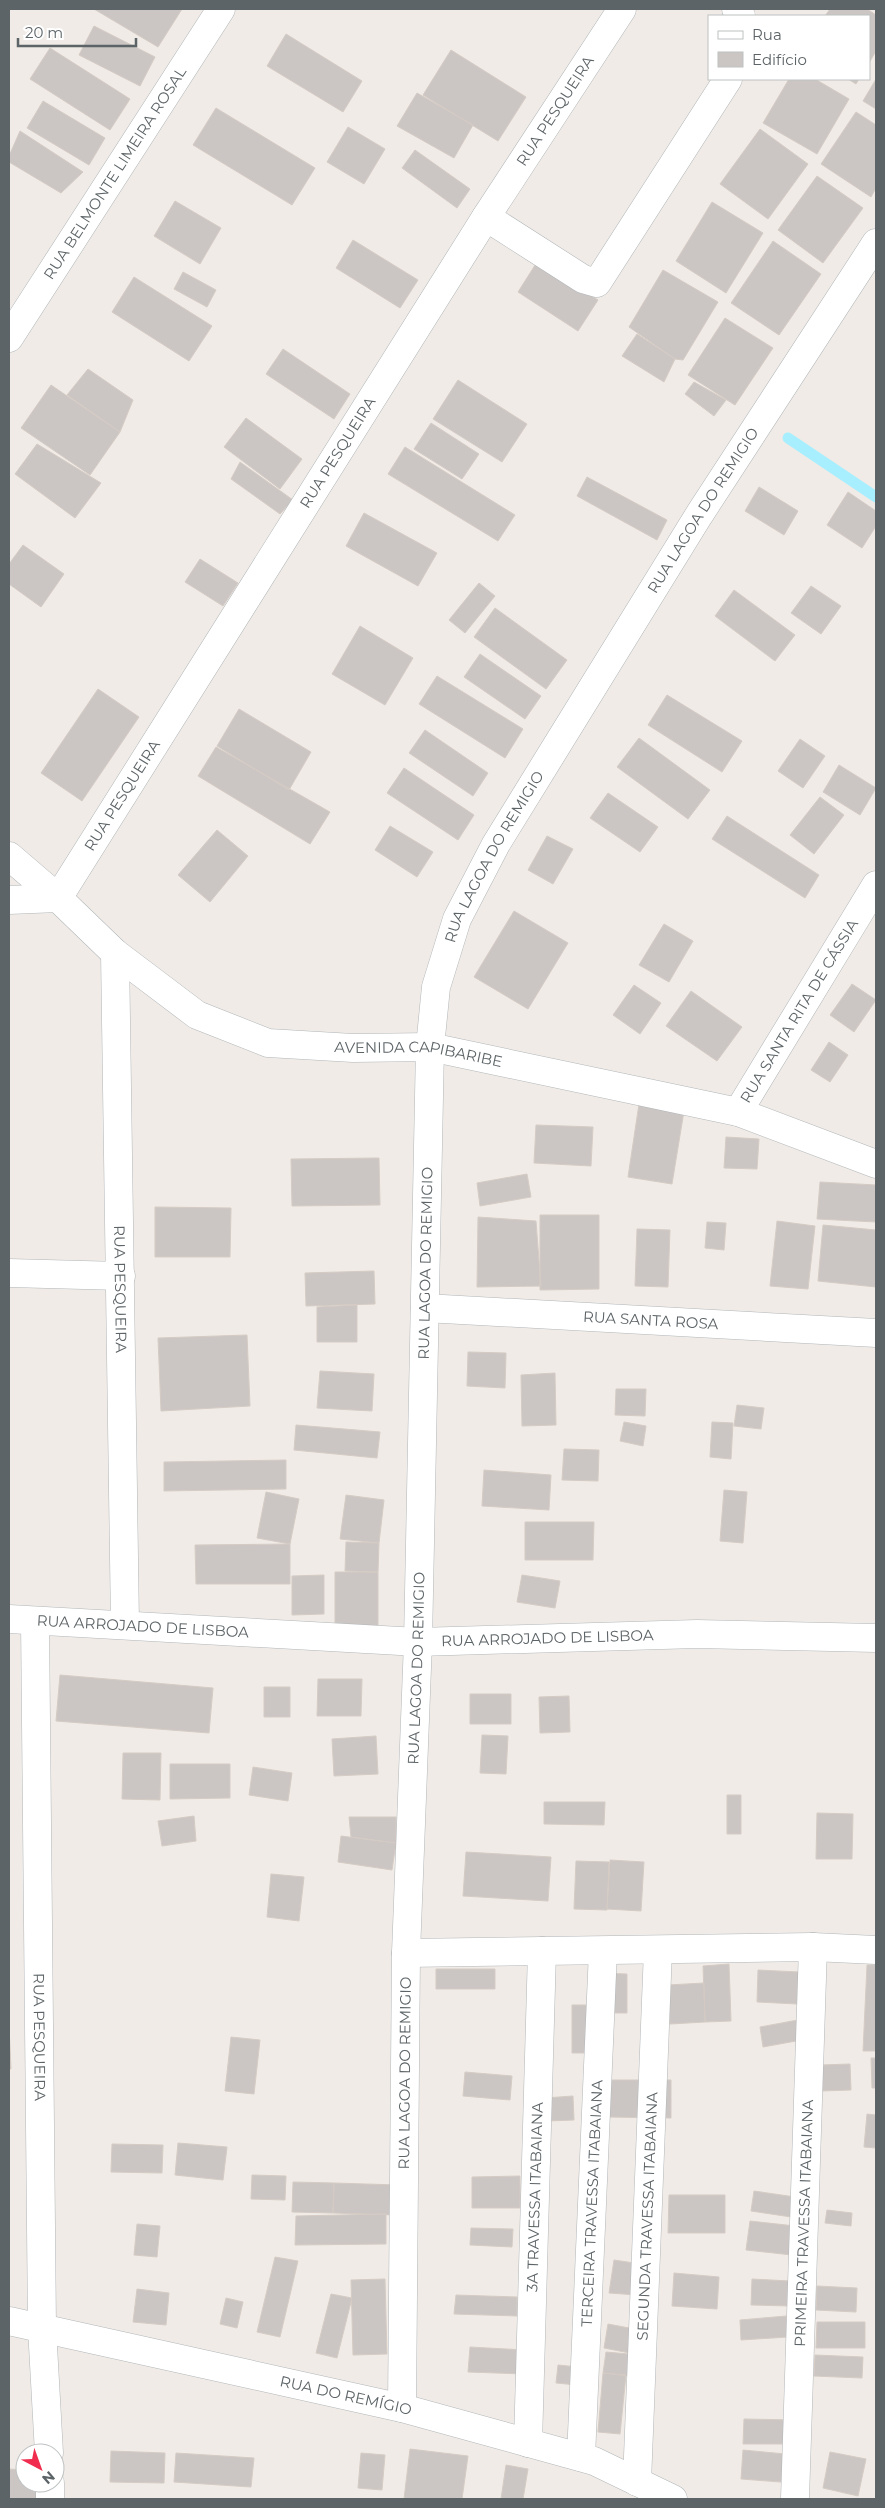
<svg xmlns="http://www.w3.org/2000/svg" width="885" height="2508" viewBox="0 0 885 2508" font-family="Montserrat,sans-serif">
<rect width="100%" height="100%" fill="#f0ebe6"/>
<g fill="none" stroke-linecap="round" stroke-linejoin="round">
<!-- stream -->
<path stroke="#a7efff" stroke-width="11" d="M788,438L876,497"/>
</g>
<!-- building -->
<path fill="#cbc6c3" stroke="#d5cbc4" d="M94,9H182L158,47Z
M830,9H867L876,15V51L869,63V16H825Z
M94,26L155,57L140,86L79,55Z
M286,34L362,81L343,112L267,66Z
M50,48L130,99L110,130L30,79Z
M451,50L526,97L498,141L423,95Z
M789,79H815L849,99L817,154L763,123Z
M848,79H859L856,84Z
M876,79V109L863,101Z
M417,93L473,125L454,158L397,126Z
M43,101L105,138L89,165L27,128Z
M216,108L315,168L292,205L193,145Z
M856,112L876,125V188L871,197L821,164Z
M348,127L385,149L364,184L327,162Z
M760,129L808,164L768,219L720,184Z
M20,131L83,172L61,193L9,162V156Z
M415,150L470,189L457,208L402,168Z
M817,176L863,208L823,263L778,230Z
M175,201L221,228L200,264L154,236Z
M712,202L763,233L726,293L676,261Z
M353,240L418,280L400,308L336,268Z
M773,241L821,274L779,335L731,303Z
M537,262L598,300L578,331L518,292Z
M663,270L718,302L683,360L675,359L629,327Z
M183,272L216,290L207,307L174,289Z
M134,277L212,326L189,361L112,312Z
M725,318L773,348L735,405L688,375Z
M637,334L675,359L664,382L622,356Z
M283,349L350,394L334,419L266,374Z
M88,369L133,400L120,432L67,395Z
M458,380L527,424L502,462L433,419Z
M694,382L726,400L714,416L685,394Z
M51,385L120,432L90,475L21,428Z
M246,418L302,459L280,489L224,447Z
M431,423L479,454L462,479L414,449Z
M37,444L101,483L75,518L15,474Z
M405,447L515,515L498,541L388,474Z
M240,462L293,500L280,514L231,479Z
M587,477L667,520L657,540L577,496Z
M759,487L798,511L784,535L745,511Z
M848,492L876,511V526L862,548L827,525Z
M364,513L437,553L418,586L346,546Z
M23,545L64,574L41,607L9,584V564Z
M200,559L238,583L223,606L185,582Z
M479,583L495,596L465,633L449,620Z
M811,586L841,606L821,634L791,613Z
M734,590L795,635L775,661L715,616Z
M495,608L567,660L546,689L474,637Z
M360,626L413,658L385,705L332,674Z
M480,654L541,696L525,719L464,677Z
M437,676L523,729L505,758L419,704Z
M98,689L139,717L82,801L41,773Z
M667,695L742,741L722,772L648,725Z
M239,709L311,752L289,790L217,746Z
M425,730L488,773L473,796L409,753Z
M639,738L710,790L688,819L617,767Z
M800,739L825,756L803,788L778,771Z
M216,747L330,812L310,844L198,776Z
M839,765L876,788L860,815L823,792Z
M404,768L474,815L458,840L387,793Z
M608,793L658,827L640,852L590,818Z
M820,797L844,815L814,854L790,835Z
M727,816L819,875L805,898L712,839Z
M390,826L433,852L417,877L375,850Z
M217,830L248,856L210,902L178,875Z
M547,836L573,849L553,884L528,870Z
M514,911L568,943L528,1009L474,977Z
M664,924L693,941L669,982L639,965Z
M852,984L876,1000L854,1032L830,1015Z
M634,985L661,1003L640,1034L613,1015Z
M691,991L742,1027L717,1061L666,1026Z
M829,1042L848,1055L830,1082L811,1070Z
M639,1104L684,1111L672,1184L628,1177Z
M536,1125L593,1127L591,1166L534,1163Z
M726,1137L759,1139L757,1169L724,1168Z
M379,1158L380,1205L292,1206L291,1159Z
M527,1174L531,1197L480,1206L477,1183Z
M820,1182L876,1185V1222L817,1219Z
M155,1207L231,1208L230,1257H155Z
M540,1215H599V1289L540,1290Z
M478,1217L536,1221L541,1286L477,1287Z
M777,1221L815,1226L808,1289L770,1286Z
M707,1222L726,1223L724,1250L705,1248Z
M823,1225L876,1230V1287L818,1281Z
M637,1229L670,1230L668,1287L635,1286Z
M374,1271L375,1304L306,1306L305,1273Z
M357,1305V1342H317V1307Z
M247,1335L250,1406L161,1411L158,1338Z
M468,1352L506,1353L505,1388L467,1386Z
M320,1371L374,1374L372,1411L317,1408Z
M555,1373L556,1425L522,1426L521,1375Z
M616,1389H646L645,1416L615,1415Z
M737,1405L764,1408L761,1429L734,1426Z
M624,1422L646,1426L643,1446L620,1441Z
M712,1422L733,1423L731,1459L710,1457Z
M296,1425L380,1432L377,1458L294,1450Z
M564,1449L599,1450L598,1481L562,1480Z
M286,1460V1489L164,1491V1462Z
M484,1470L551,1475L549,1510L482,1506Z
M724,1490L747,1492L743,1543L720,1541Z
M266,1492L299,1499L290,1544L257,1538Z
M346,1495L384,1500L379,1543L340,1539Z
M525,1522H594L593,1560H525Z
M346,1542L379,1543L378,1572L345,1571Z
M290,1544V1584H196L195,1545Z
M335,1572H378V1627H335Z
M324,1575V1614L292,1615V1576Z
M522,1575L560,1581L555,1608L517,1602Z
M60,1675L213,1688L209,1733L56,1721Z
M318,1679H362L361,1716H317Z
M264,1687H290V1717H264Z
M470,1694H511V1724H470Z
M569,1696L570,1732L540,1733L539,1697Z
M482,1735L508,1736L506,1774L480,1773Z
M376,1736L378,1774L334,1776L332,1739Z
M123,1753H161L160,1800L122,1799Z
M170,1764H230V1798L170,1799Z
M253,1767L292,1773L288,1801L249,1795Z
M727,1795H741V1834H727Z
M544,1802H605L604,1825L544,1824Z
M817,1813L853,1814L852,1859H816Z
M194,1816L196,1841L162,1846L158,1821Z
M349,1817H396V1843L351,1837Z
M341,1836L396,1843L392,1870L338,1862Z
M466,1852L551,1857L548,1901L463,1896Z
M610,1860L644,1862L641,1911L607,1909Z
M576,1861L609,1862L607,1910L574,1909Z
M271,1874L304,1877L299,1921L267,1917Z
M729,1964L731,2021L705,2022L703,1966Z
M867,1965H876V2051H863Z
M436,1969H495V1989H436Z
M758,1970L799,1972L797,2004L757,2002Z
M599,1973L627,1974V2013H598Z
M704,1983L705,2022L670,2024L668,1985Z
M572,2005H590L589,2053H572Z
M803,2019L807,2039L763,2047L760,2027Z
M9,2026L11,2069H9Z
M231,2037L260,2040L254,2094L225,2091Z
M871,2058H876V2088H872Z
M850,2064L851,2090L821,2091V2065Z
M465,2072L512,2076L510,2100L463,2096Z
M608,2080H671V2118L608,2117Z
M573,2096L574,2120L547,2121L545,2098Z
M867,2114L876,2115V2148L864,2147Z
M178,2143L227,2147L223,2180L175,2175Z
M112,2144L163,2145L162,2173L111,2172Z
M252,2175L286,2176L285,2200L251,2199Z
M520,2176V2208H472V2177Z
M293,2182L334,2183L333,2213L292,2212Z
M334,2183L398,2185L397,2215L333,2213Z
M754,2191L802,2198L798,2218L751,2211Z
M669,2195H725V2233H668Z
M827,2210L852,2213L851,2226L825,2223Z
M386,2214V2244L295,2245L296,2216Z
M750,2221L804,2227L801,2256L746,2250Z
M137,2224L160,2226L157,2257L134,2255Z
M471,2228L513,2229L512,2247L470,2245Z
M275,2257L298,2261L280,2337L257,2332Z
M614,2260L641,2264L637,2295L609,2293Z
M674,2273L719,2277L717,2309L672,2306Z
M385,2279L387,2354L353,2355L351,2280Z
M752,2279L790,2281L789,2306L751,2305Z
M817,2286L857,2288L856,2312L816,2310Z
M137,2289L169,2293L166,2325L133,2322Z
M331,2294L352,2298L337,2358L316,2353Z
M456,2295L517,2297V2316L454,2314Z
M226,2298L243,2302L237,2328L220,2324Z
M786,2316L788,2337L741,2340L740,2320Z
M817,2322H865V2348H816Z
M608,2324L645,2331L640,2355L604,2348Z
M470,2347L525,2350L524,2374L468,2372Z
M606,2352L640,2355L638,2377L603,2373Z
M815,2355L863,2357L862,2378L814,2376Z
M558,2365L578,2367L577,2385L556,2383Z
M603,2373L626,2375L620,2434L598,2432Z
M744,2419L794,2420L793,2444H743Z
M410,2449L468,2456L462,2499H404Z
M743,2450L796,2455L793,2483L741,2479Z
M111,2451L165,2453L164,2483L110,2482Z
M830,2452L866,2459L858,2496L823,2488Z
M176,2453L254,2458L251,2487L174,2482Z
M361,2453L385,2455L382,2490L358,2488Z
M506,2465L528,2469L523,2499H501Z
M9,2469L25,2470V2483H45L44,2499H9Z"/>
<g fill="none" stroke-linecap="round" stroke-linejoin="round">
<defs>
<g id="minor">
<path d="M736,9L741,16"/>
<path d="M486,217L583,279L597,283L728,79"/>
<path id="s1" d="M9,338L221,9"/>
<path id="s2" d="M9,856L58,898L115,953L197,1015L268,1043L353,1048L430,1047L738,1112L876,1164"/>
<path id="s3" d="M9,900L58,898L486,217L622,9"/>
<path id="s4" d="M115,953L125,1625"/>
<path id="s5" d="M738,1112L876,885"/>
<path d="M9,1273L121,1276"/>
<path id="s6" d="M425,1308L876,1333"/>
<path id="s7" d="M9,1619L418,1642L697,1634L876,1638"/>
<path id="s8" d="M35,1621L42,2328L49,2453"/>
<path d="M406,1953L813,1947L876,1950"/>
<path id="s9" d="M9,2321L402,2408L594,2461L673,2499"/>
<path id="s10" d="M402,2408L406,1953L418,1642L430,1047L436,987L457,919L496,844L699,515L876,243"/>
<path id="s11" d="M528,2443L542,1951"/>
<path id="s12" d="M581,2457L603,1951"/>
<path id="s13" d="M637,2482L658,1950"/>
<path d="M50,2483V2499"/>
<path id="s14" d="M795,2499L813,1947"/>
</g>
</defs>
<!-- minor casing -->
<use href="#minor" stroke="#b1b6b9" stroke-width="29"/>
<!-- minor -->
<use href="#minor" stroke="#fff" stroke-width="28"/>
</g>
<g text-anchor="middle" stroke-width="4" stroke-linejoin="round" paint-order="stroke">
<!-- street labels -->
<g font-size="15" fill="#5d6467" stroke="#fff">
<text dy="5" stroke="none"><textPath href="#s3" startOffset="980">RUA PESQUEIRA</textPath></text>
<text dy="5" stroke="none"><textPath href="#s1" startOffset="196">RUA BELMONTE LIMEIRA ROSAL</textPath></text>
<text dy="5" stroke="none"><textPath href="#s3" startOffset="575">RUA PESQUEIRA</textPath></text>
<text dy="5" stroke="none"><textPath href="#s10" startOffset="1970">RUA LAGOA DO REMIGIO</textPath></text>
<text dy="5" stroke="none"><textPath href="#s3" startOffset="170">RUA PESQUEIRA</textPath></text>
<text dy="5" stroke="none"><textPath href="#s10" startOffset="1565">RUA LAGOA DO REMIGIO</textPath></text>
<text dy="5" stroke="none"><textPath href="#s5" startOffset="118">RUA SANTA RITA DE CÁSSIA</textPath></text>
<text dy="5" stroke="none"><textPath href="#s2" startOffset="474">AVENIDA CAPIBARIBE</textPath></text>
<text dy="5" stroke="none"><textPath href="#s10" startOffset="1145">RUA LAGOA DO REMIGIO</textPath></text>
<text dy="5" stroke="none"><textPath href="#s4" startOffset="336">RUA PESQUEIRA</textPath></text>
<text dy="5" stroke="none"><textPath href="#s6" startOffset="226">RUA SANTA ROSA</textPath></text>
<text dy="5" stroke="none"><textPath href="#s7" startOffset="134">RUA ARROJADO DE LISBOA</textPath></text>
<text dy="5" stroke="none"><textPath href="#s7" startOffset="539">RUA ARROJADO DE LISBOA</textPath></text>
<text dy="5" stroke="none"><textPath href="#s10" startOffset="740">RUA LAGOA DO REMIGIO</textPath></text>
<text dy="5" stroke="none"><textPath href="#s8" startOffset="416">RUA PESQUEIRA</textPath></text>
<text dy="5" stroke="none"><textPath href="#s10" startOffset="335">RUA LAGOA DO REMIGIO</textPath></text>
<text dy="5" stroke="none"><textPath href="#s11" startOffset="246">3A TRAVESSA ITABAIANA</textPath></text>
<text dy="5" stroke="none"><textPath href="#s12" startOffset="254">TERCEIRA TRAVESSA ITABAIANA</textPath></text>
<text dy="5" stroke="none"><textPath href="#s13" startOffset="266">SEGUNDA TRAVESSA ITABAIANA</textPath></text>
<text dy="5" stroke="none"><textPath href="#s14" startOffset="276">PRIMEIRA TRAVESSA ITABAIANA</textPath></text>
<text dy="5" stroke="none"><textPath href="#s9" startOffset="345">RUA DO REMÍGIO</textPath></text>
</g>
</g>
<!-- border -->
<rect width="885" height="2508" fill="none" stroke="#5d6467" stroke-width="20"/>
<!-- legend -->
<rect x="708" y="15" width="162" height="65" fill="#ffffff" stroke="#bec1c2"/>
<rect x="718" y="31" width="25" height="8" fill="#ffffff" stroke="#bec1c2"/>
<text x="752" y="40" font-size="15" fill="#5d6467">Rua</text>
<rect x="718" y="52" width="25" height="15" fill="#cbc6c3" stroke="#bec1c2"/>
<text x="752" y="65" font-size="15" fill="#5d6467">Edifício</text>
<!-- north arrow -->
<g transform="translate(40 2468) rotate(139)"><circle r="24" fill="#ffffff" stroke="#bec1c2"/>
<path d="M0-4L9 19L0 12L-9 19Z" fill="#f02c4f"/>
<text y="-8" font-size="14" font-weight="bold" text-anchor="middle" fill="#5d6467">N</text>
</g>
<!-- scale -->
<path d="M18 38v8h118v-8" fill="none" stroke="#5d6467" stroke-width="2.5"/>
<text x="25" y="38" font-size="15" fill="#5d6467" stroke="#ffffff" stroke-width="4" paint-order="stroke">20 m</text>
</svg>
